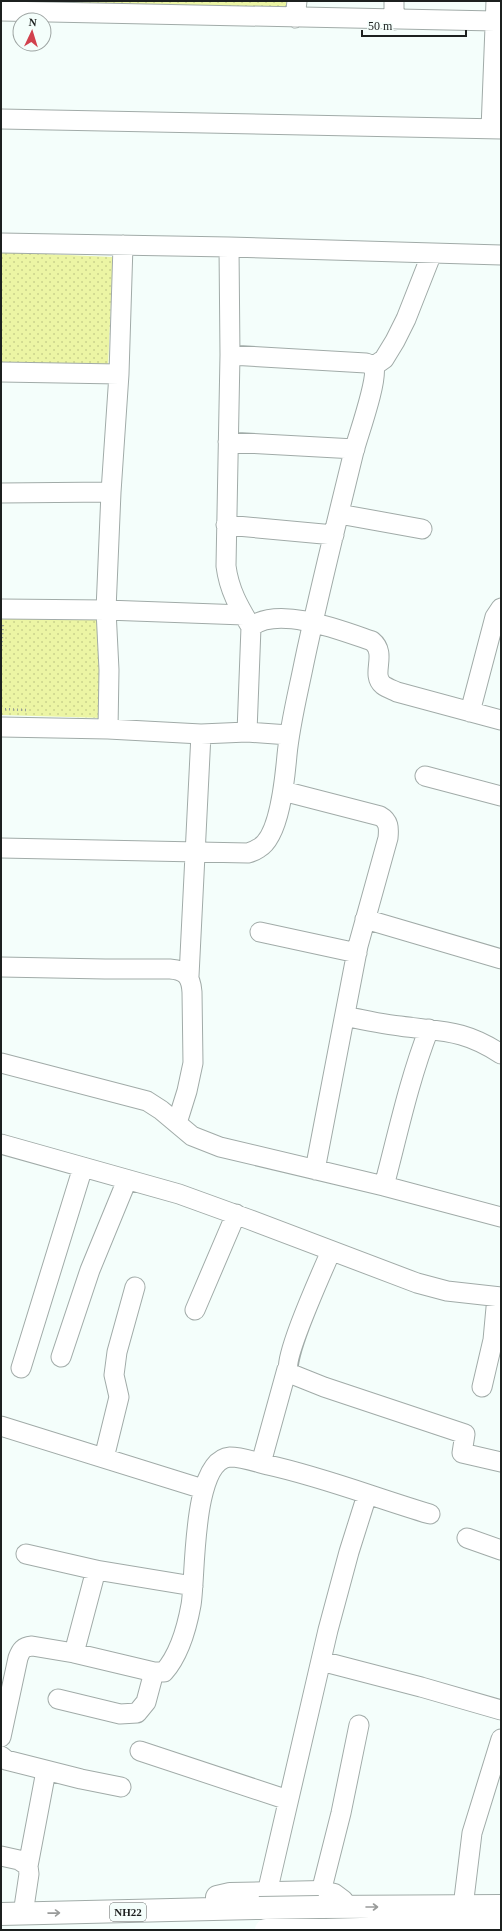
<svg xmlns="http://www.w3.org/2000/svg" width="502" height="1931" viewBox="0 0 502 1931" font-family="Georgia,serif">
<defs>
<pattern id="green-dots" width="8" height="8" patternUnits="userSpaceOnUse"><rect width="8" height="8" fill="#ecf5a4"/><path d="M2 2h.1M6 6h.1" fill="none" stroke="#cad28d" stroke-width="1.8" stroke-linecap="round"/></pattern>
</defs>
<rect width="100%" height="100%" fill="#f4fefb"/>
<!-- green -->
<path fill="url(#green-dots)" d="M37,1H287L285,13L37,9Z
M1,252L113,257L108,367L1,362Z
M1,615H107L103,718L1,715Z"/>
<g fill="none" stroke-linecap="round" stroke-linejoin="round">
<defs>
<path id="minor" d="M1,11L495,21
M295,18L297,1
M394,20V1
M1,119L501,129
M491,129L496,1
M1,243L229,247L501,255
M229,247L230,355L226,566C229,590 239,607 251,627
M374,366L384,359L395,341L406,319L432,253
M1,372L119,374
M228,442L355,449
M1,493L111,492
M339,514L422,529
M226,525L334,535
M1,609L106,610L244,615
M470,712L495,617L501,608
M1,727L108,729L201,734L247,732L289,735
M108,729L109,670L106,610L111,492L119,374L123,245
M247,732L251,627C278,605 343,631 372,641C388,654 370,674 383,685C387,688 393,690 397,692L501,720
M425,776L501,796
M283,791L380,816C389,821 389,828 388,838L358,946L315,1170
M1,848L248,853C252,852 256,850 259,848C280,836 285,777 287,755C290,724 298,693 304,663C319,592 337,521 354,451C359,433 378,380 374,366L366,363L230,355
M365,919L501,959
M260,932L357,953
M1,967L105,969H170C186,970 191,977 192,992L193,1063L187,1091L177,1123
M189,976L201,734
M345,1016C363,1020 381,1024 400,1026C442,1032 463,1029 501,1054
M1,1063L147,1101L161,1110L192,1136L220,1147L384,1186L501,1217
M1,1144L179,1194L248,1219L417,1283L447,1291L501,1297
M384,1186C398,1133 409,1080 429,1029
M331,1251C323,1270 282,1359 289,1373L324,1387L465,1434L462,1453L501,1462
M195,1310L236,1214
M61,1357L90,1270L127,1180
M21,1368L83,1167
M482,1387L493,1340L497,1297
M1,1426L203,1489
M104,1458L119,1397L114,1375L117,1352L135,1287
M261,1463L287,1369
M467,1538L501,1550
M26,1554L96,1570L193,1586
M74,1653L96,1570
M321,1661L421,1687L501,1710
M58,1699L120,1714L137,1713L146,1702L154,1672
M1,1737L18,1658C21,1650 23,1647 32,1646L74,1653L154,1672H164C179,1655 187,1627 191,1605C196,1578 191,1460 230,1457C242,1457 256,1462 268,1465C323,1477 376,1498 430,1514
M140,1751L288,1800
M1,1756L6,1760L81,1779L121,1787
M1,1856L19,1860L28,1866L29,1874L23,1914
M28,1866L46,1771
M321,1892L341,1813L359,1725
M267,1893L328,1630L349,1552L367,1495
M463,1907L472,1833L501,1739"/>
<path id="highway" d="M217,1897L230,1894L321,1892L334,1895L342,1901
M319,1907L501,1906
M1,1914L259,1908
M326,1930L501,1925"/>
</defs>
<!-- minor casing -->
<use href="#minor" stroke="#a1aba8" stroke-width="21"/>
<!-- highway casing -->
<use href="#highway" stroke="#a1aba8" stroke-width="24"/>
<!-- path -->
<path stroke="#949b99" stroke-width="2.5" stroke-dasharray="1 3" stroke-linecap="butt" d="M1,650L3,624
M1,709L26,710"/>
<!-- minor -->
<use href="#minor" stroke="#fff" stroke-width="19"/>
<!-- highway -->
<use href="#highway" stroke="#fff" stroke-width="22"/>
<defs>
<path id="highway-bridge" d="M259,1908L319,1907
M266,1930H326"/>
</defs>
<!-- highway-bridge casing -->
<use href="#highway-bridge" stroke="#a1aba8" stroke-width="24" stroke-linecap="butt"/>
<!-- highway-bridge -->
<use href="#highway-bridge" stroke="#fff" stroke-width="22"/>
</g>
<!-- one-way arrows -->
<defs><path id="oneway-shaft" d="M-6 0H5M1.5-3L5.5 0L1.5 3" fill="none" stroke-width="1.6" stroke-linecap="round" stroke-linejoin="round"/></defs>
<g stroke="#999b9a">
<use href="#oneway-shaft" transform="translate(372 1907)"/>
<use href="#oneway-shaft" transform="translate(54 1913) rotate(-1)"/>
</g>
<g text-anchor="middle" stroke-width="4" stroke-linejoin="round" paint-order="stroke">
<!-- shield labels -->
<rect fill="#f4fefb" stroke="#5d6361" stroke-width="1" x="110" y="1903" width="36" height="18" rx="3"/>
<g font-size="11" font-weight="bold" fill="#1c201f">
<text x="128" y="1916">NH22</text>
</g>
</g>
<!-- border -->
<rect width="502" height="1931" fill="none" stroke="#1c201f" stroke-width="4"/>
<!-- north arrow -->
<g transform="translate(32 32) rotate(4)"><circle r="19" fill="#f4fefb" stroke="#9ea5a3"/>
<path d="M0-3L7 15L0 10L-7 15Z" fill="#d1414d"/>
<text y="-6" font-size="11" font-weight="bold" text-anchor="middle" fill="#1c201f">N</text>
</g>
<!-- scale -->
<path d="M362 30v6h104v-6" fill="none" stroke="#1c201f" stroke-width="2"/>
<text x="368" y="30" font-size="12" fill="#1c201f" stroke="#f4fefb" stroke-width="3" paint-order="stroke">50 m</text>
</svg>
